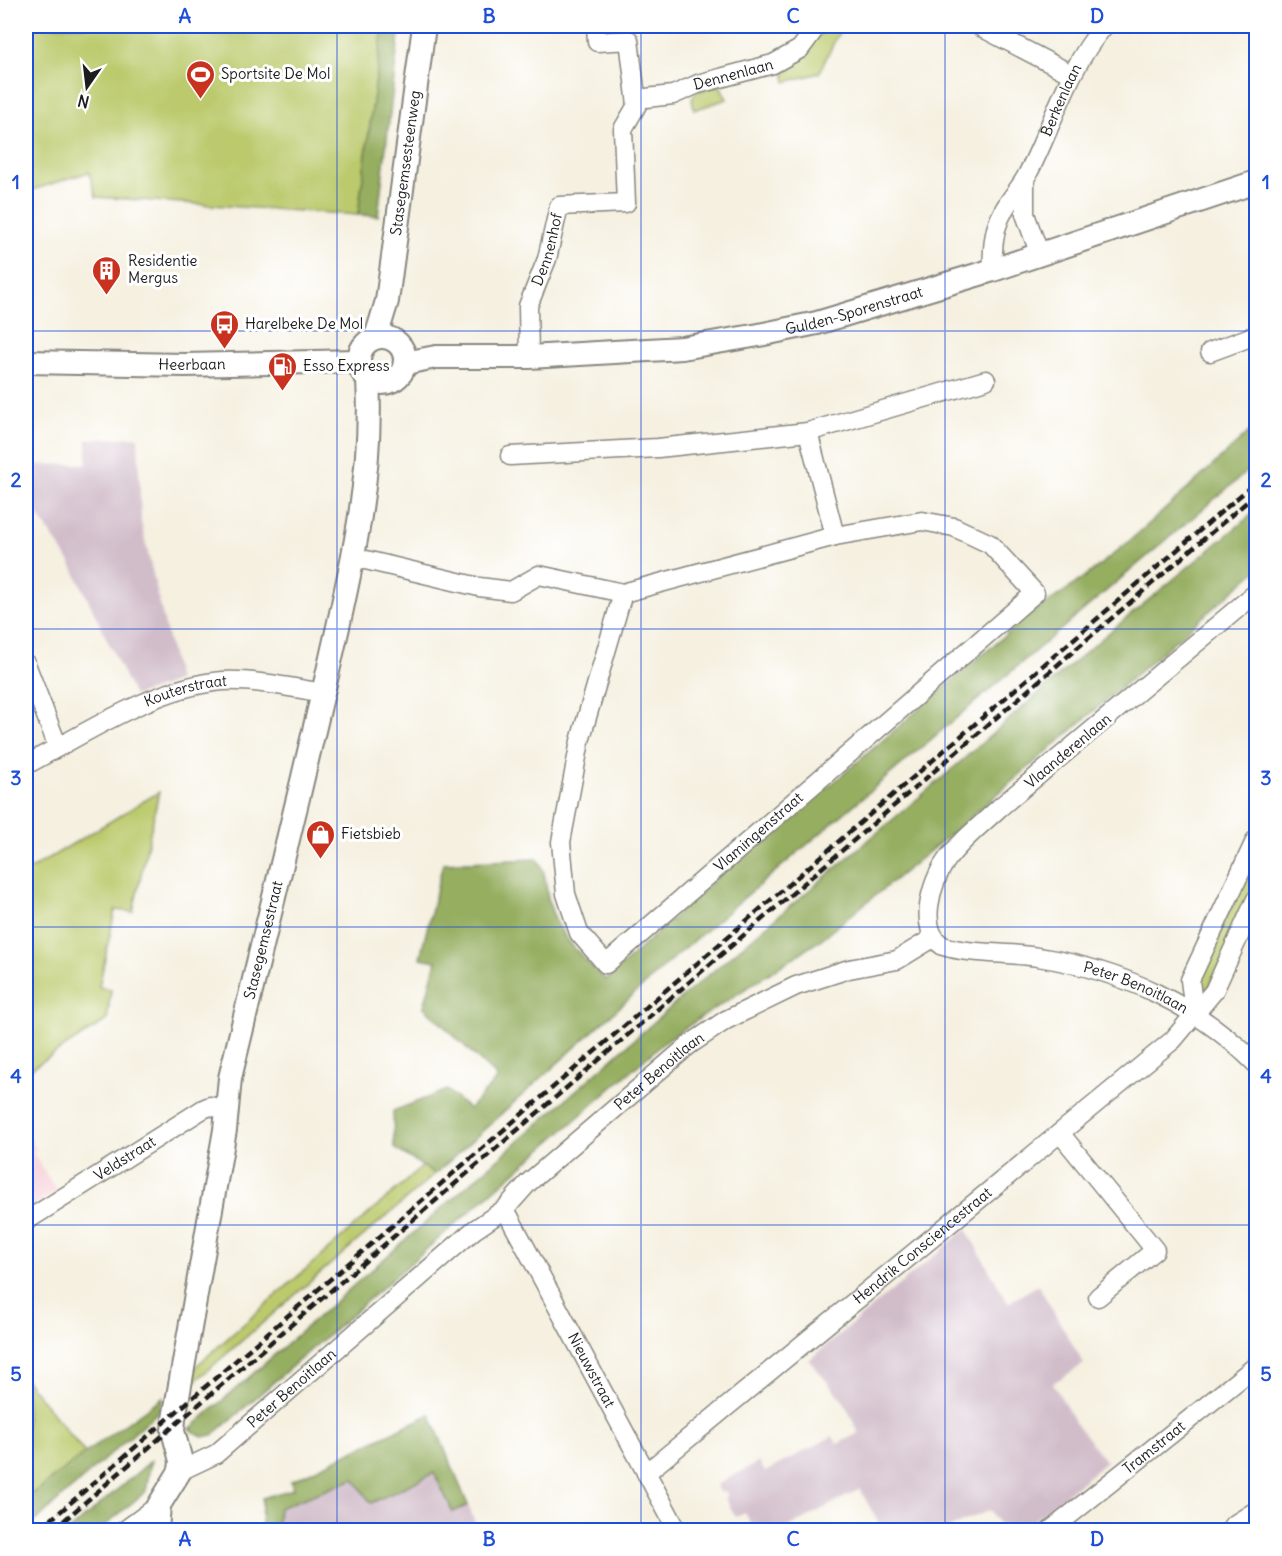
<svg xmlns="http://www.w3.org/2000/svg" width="1282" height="1556" viewBox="0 0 1282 1556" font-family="Delius,sans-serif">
<rect width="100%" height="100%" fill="#fff"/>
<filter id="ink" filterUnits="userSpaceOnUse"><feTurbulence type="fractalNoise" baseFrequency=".0167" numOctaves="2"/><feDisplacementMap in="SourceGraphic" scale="12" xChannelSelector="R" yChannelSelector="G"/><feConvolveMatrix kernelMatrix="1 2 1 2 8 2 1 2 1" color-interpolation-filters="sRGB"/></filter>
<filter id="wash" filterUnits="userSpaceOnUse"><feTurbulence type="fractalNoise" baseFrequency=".008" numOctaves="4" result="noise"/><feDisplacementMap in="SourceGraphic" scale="24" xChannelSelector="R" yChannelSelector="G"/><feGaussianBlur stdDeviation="1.35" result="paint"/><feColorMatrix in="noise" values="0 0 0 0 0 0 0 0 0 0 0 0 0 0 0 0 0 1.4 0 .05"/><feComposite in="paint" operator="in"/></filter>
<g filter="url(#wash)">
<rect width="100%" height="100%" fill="#f5f0e0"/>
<!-- built -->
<path fill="#f6cfd8" d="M26,1130L36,1150L32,1152L57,1191L26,1210Z"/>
<!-- industrial -->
<path fill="#d1bdca" d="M138,437L141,523L178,681L134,696L71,564L26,497V465L87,464V440Z
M966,1229L1008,1303L1038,1285L1084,1364L1053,1383L1074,1421L1106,1462L1122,1449L1022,1530H1003L990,1510L944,1530H925L920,1524L907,1530H882L860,1489L783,1530H755L745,1513L736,1517L725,1498L728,1496L725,1491L721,1493L716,1485L759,1462L765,1472L833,1436L837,1444L859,1433L844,1402L809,1360Z
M434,1473L453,1512L468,1505L478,1530H277L279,1508L354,1479L371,1503Z"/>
<!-- green -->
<path fill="#bcca6d" stroke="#6c7344" stroke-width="1.5" d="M26,26H383L358,215L96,197L89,172L26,192Z
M823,26H842L819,73L786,82L784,70L803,56Z
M720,85L727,99L694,110L692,99L696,92Z
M159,792L133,912L115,910L99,987L111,989L107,1020L26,1072V872Z
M1244,879H1256V888L1209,988L1200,990L1197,982Z
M423,1166L435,1174L194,1382L195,1367Z
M26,1380L85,1453L26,1499Z"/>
<!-- forest -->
<path fill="#95ae60" stroke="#58653e" stroke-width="1.5" d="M383,26H400L378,216L358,215Z
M1256,426V464L685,948L435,1174L394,1148L393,1111L447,1090L469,1109L498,1078L424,1007L436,961L420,958L443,863L537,859C547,871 545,887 549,902C557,935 583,958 606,980L726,869L834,782L1031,613C1114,564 1184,490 1256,426Z
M1256,511V571L956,830L819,941L668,1039L213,1435L202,1437L190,1429L686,994L942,778L1089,649Z
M163,1397L161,1409L26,1529V1499L85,1453Z
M430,1414L468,1505L453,1512L434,1473L371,1503L354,1479L279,1508L277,1530H261L262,1498L293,1489L291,1481Z
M151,1461L146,1491L100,1530H70Z"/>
</g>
<g filter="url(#ink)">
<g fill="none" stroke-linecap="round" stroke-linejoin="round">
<defs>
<g id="minor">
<path d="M979,26L1071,74"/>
<path id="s1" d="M637,99L673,95L698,84L773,64L800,49L817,26"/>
<path d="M1025,179V214L1040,255"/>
<path id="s2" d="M993,270C992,256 993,242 996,229C1003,205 1015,196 1026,177C1053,127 1066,70 1104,26"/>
<path d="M1210,352L1256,335"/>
<path id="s3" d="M529,357L528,306L547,259L559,206L626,203L623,129L637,105L629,40L597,42L596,26"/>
<path d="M808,432L835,536"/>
<path d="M510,456L658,448L808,432L986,380"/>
<path id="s4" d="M353,557L479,587L511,591L539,575L623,593L580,741L561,842L566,894L579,933L606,964L1035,593L990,544L954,527L922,521L835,536L623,593"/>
<path id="s5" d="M1256,593L999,808C981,825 960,841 946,861C931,882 917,930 943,946C973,955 1007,952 1038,957C1121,970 1198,1005 1256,1064"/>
<path d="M26,664L58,747"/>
<path id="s6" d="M26,765C84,734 156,686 223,681C250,679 295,688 323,693"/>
<path d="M1194,1012L1190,980L1256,839"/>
<path d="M1060,1133L1155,1250L1098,1297"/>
<path id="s7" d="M505,1209L677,1530"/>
<path id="s8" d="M26,1221L203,1109L210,1106L227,1110"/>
<path id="s9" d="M180,1471L216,1454L474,1230L505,1209L528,1183L689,1045L726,1020L796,986L849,969L897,960L933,938"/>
<path id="s10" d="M646,1473L1173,1040L1214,991L1256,899"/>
<path d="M125,1530L159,1505"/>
<path id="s11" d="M1051,1530L1256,1366"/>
</g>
<g id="tertiary">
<circle cx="382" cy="360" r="23"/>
<path id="s12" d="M376,337L387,301L424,26"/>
<path id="s13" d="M26,362L185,365L358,361"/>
<path id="s14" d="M405,363L436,357H529L682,348L759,335L817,323L993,270L1256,182"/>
<path id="s15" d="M157,1530L159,1505L180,1471L181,1461L173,1431L174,1419L225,1130L230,1078C262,946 295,813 326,680C348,582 374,481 368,380"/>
</g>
<path id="primary" d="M1237,1530L1256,1518"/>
</defs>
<!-- minor casing -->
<use href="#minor" stroke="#88867e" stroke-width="21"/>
<!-- tertiary casing -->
<use href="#tertiary" stroke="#88867e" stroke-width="26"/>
<!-- primary casing -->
<use href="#primary" stroke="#88867e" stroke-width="33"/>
<!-- minor -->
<use href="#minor" stroke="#fff" stroke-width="18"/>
<!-- tertiary -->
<use href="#tertiary" stroke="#fff" stroke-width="22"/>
<!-- primary -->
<use href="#primary" stroke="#fff" stroke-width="30"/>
<!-- rail -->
<path stroke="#1c1c1c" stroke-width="4.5" stroke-dasharray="9 4.5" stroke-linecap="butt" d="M39,1530L1256,482
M53,1530L1256,494"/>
</g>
</g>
<!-- grid -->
<path fill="none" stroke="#1d4ed8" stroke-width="1.5" stroke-opacity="0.55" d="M337,26V1530M641,26V1530M945,26V1530M26,331H1256M26,629H1256M26,927H1256M26,1225H1256"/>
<!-- icons -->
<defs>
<symbol id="stadium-pin" viewBox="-11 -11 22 30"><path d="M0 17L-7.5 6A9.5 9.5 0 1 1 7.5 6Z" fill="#c8321e" stroke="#fff"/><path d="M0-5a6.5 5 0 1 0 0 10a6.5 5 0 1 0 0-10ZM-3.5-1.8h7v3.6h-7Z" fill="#fff"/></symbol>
<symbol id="building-pin" viewBox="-11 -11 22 30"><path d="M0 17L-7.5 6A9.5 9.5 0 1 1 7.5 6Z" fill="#c8321e" stroke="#fff"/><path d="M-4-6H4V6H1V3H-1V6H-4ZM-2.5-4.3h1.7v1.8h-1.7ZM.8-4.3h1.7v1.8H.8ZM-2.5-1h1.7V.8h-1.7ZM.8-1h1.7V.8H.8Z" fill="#fff"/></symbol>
<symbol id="bus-pin" viewBox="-11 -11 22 30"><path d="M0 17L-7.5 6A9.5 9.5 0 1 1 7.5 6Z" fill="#c8321e" stroke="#fff"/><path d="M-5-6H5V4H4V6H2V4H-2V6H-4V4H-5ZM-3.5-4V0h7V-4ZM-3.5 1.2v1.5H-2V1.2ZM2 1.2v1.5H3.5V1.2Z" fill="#fff"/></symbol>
<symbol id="fuel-pin" viewBox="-11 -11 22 30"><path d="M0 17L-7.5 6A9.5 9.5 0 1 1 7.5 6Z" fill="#c8321e" stroke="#fff"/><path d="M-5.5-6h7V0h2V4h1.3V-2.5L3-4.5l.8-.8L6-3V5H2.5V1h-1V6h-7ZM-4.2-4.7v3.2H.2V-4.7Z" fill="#fff"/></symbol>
<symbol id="shop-pin" viewBox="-11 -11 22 30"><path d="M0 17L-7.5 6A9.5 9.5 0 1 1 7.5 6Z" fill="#c8321e" stroke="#fff"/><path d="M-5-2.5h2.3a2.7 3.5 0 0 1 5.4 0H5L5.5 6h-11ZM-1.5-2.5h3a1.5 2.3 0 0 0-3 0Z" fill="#fff"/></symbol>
</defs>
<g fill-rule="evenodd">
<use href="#stadium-pin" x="184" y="58" width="33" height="45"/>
<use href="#building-pin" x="90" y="254" width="33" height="45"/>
<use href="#bus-pin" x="208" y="308" width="33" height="45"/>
<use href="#fuel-pin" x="266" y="350" width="33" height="45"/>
<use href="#shop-pin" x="304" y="818" width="33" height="45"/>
</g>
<g text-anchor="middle" stroke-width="6" stroke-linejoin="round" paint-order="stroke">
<!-- poi labels -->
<g font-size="15" fill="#1c1c1c" stroke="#fff" text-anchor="start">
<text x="221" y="79">Sportsite De Mol</text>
<text x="128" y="266">Residentie<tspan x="128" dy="17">Mergus</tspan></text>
<text x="245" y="329">Harelbeke De Mol</text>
<text x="303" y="371">Esso Express</text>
<text x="341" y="839">Fietsbieb</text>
</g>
<!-- street labels -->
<g font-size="15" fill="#1c1c1c" stroke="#fff">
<text dy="5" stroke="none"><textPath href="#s1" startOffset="100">Dennenlaan</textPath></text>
<text dy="5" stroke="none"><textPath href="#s2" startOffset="186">Berkenlaan</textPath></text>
<text dy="5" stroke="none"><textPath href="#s12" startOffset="177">Stasegemsesteenweg</textPath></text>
<text dy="5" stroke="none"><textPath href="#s3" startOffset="111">Dennenhof</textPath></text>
<text dy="5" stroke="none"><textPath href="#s14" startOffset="454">Gulden-Sporenstraat</textPath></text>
<text dy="5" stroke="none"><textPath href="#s13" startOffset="166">Heerbaan</textPath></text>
<text dy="5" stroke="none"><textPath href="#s6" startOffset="177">Kouterstraat</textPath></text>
<text transform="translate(1068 751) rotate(-40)" y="5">Vlaanderenlaan</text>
<text dy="5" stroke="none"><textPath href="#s4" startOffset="873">Vlamingenstraat</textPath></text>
<text dy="5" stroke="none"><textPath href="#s15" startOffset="606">Stasegemsestraat</textPath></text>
<text dy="5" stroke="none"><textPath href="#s5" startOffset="702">Peter Benoitlaan</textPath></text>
<text dy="5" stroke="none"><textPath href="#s9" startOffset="626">Peter Benoitlaan</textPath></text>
<text dy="5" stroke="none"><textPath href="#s8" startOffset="117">Veldstraat</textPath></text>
<text dy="5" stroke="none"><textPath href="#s10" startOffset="358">Hendrik Consciencestraat</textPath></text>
<text dy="5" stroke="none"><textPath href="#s7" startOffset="183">Nieuwstraat</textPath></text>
<text dy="5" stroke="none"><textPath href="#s9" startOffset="140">Peter Benoitlaan</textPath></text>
<text dy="5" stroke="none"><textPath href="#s11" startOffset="132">Tramstraat</textPath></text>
</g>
</g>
<!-- margin -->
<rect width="1282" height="1556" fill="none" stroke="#fff" stroke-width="66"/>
<!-- north arrow -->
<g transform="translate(87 87) rotate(194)" stroke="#ffffff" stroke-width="4.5" paint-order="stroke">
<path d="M0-4.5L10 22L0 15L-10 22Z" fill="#1c1c1c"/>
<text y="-9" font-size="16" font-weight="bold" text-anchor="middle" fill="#1c1c1c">N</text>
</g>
<rect x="33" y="33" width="1216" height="1490" fill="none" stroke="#1d4ed8" stroke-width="2"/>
<g font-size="20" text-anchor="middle" font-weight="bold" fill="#1d4ed8">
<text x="185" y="23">A</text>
<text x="489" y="23">B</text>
<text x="793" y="23">C</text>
<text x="1097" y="23">D</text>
<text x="16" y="189">1</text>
<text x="1266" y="189">1</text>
<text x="16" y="487">2</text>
<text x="1266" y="487">2</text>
<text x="16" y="785">3</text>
<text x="1266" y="785">3</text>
<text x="16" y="1083">4</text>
<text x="1266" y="1083">4</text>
<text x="16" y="1381">5</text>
<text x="1266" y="1381">5</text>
<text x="185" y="1546">A</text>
<text x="489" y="1546">B</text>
<text x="793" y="1546">C</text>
<text x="1097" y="1546">D</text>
</g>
</svg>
